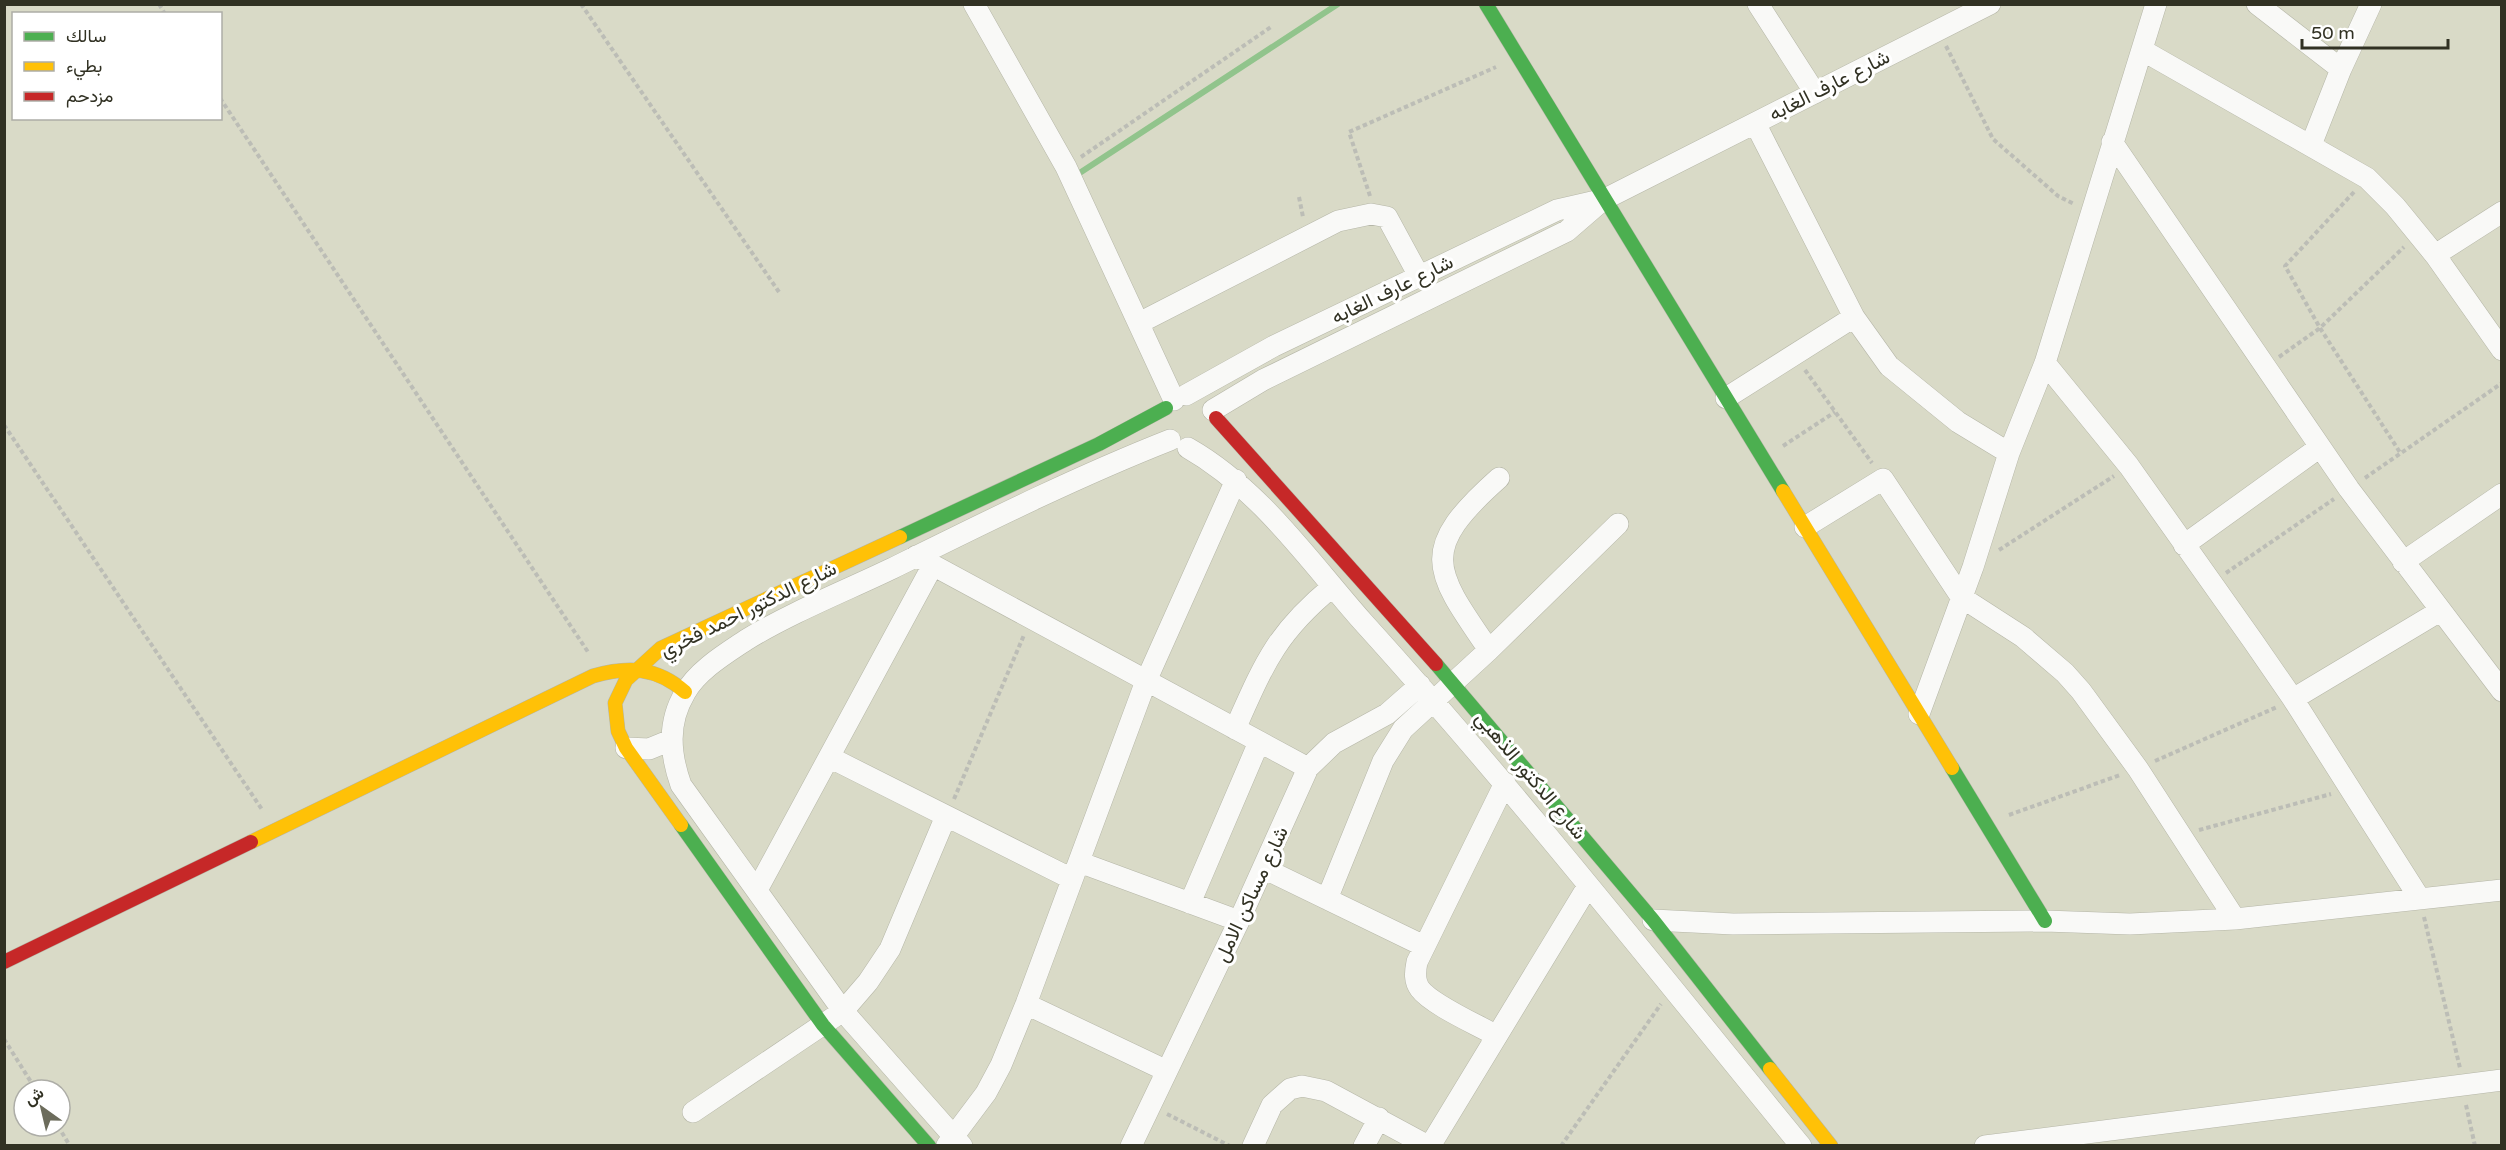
<svg xmlns="http://www.w3.org/2000/svg" width="2506" height="1150" viewBox="0 0 2506 1150" font-family="'Varela Round',Vazirmatn,sans-serif">
<rect width="100%" height="100%" fill="#d9dac7"/>
<g fill="none" stroke-linecap="round" stroke-linejoin="round">
<!-- stream -->
<path stroke="#91c48c" stroke-width="6" d="M1075,176L1338,4"/>
<defs>
<path id="street" d="M974,4L1066,167L1174,400
M1758,4L1815,93
M2257,4L2341,69
M2142,50L2367,178L2395,206L2435,255
M1755,123L1854,317L1889,366L1958,422L2009,453
M2112,142L2349,489L2502,691
M2311,145L2341,69L2371,4
M2502,212L2435,255L2502,350
M1139,323L1338,221L1371,214L1387,217L1419,276
M2045,363L2129,466L2253,641L2293,699L2420,899
M1186,395L1274,346L1557,210L1605,199L1990,4
M1726,398L1854,317
M1213,410L1263,380L1567,231L1604,199
M1188,448C1260,489 1309,561 1363,622C1516,791 1657,970 1801,1146
M1805,527L1883,479L1961,597L2023,637L2065,673L2081,691L2138,769L2235,919
M2184,545L2320,447
M916,556L1308,768
M2403,562L2502,494
M1489,650C1433,569 1418,550 1499,478
M2293,699L2440,611
M1919,714L1973,567L2009,453L2045,363L2156,4
M1235,729C1264,664 1276,633 1332,587
M626,748L649,749L671,740
M829,757L1072,879
M1079,862L1239,921
M1263,868L1424,946
M757,890L933,565
M1327,899L1383,761L1403,729L1489,650L1618,524
M1190,903L1259,742
M1653,920L1733,924L2045,921L2130,924L2235,919L2502,890
M1026,1004L1167,1071
M1497,1036C1478,1025 1432,1005 1420,989C1414,981 1415,972 1417,962L1505,783
M693,1112L843,1011L868,982L890,949L946,816
M947,1145L986,1093L1001,1065L1026,1004L1146,681L1236,480
M962,1146L843,1011L681,785C670,754 667,723 685,693C697,671 725,654 746,640C792,612 845,591 893,568C984,523 1076,477 1170,440
M1131,1146L1239,921L1308,768L1334,743L1387,714L1420,685
M1253,1146L1272,1105L1290,1089L1302,1086L1326,1091L1428,1146
M1364,1146L1379,1118
M1430,1146L1588,886
M1985,1146L2502,1080"/>
<path id="fast" d="M1486,4L1783,491
M900,537L1099,444L1166,408
M1436,664L1653,920L1770,1069
M1952,768L2045,921
M681,825L823,1025L929,1146"/>
<path id="slow" d="M1783,491L1952,768
M681,825L626,748L618,731L615,703L626,680L661,648L900,537
M251,842L593,676C628,666 657,667 685,692
M1770,1069L1831,1146"/>
<path id="jam" d="M1216,418L1436,664
M4,962L251,842"/>
</defs>
<!-- street casing -->
<use href="#street" stroke="#b5b6a7" stroke-width="22"/>
<!-- fast casing -->
<use href="#fast" stroke="#b5b6a7" stroke-width="15"/>
<!-- slow casing -->
<use href="#slow" stroke="#b5b6a7" stroke-width="15"/>
<!-- jam casing -->
<use href="#jam" stroke="#b5b6a7" stroke-width="15"/>
<!-- path -->
<path stroke="#bcbdb6" stroke-width="4" stroke-dasharray="4.5 3" stroke-linecap="butt" d="M159,4L165,14
M581,4L779,292
M1946,46L1993,139L2058,196L2074,204
M220,98L588,652
M1081,157L1271,27
M2354,192L2285,266L2320,328L2401,454
M1370,196L1349,132L1496,67
M1299,197L1303,217
M2279,357L2320,328L2404,247
M1805,370L1872,463
M4,425L263,811
M1783,446L1835,412
M2365,478L2502,383
M1999,550L2114,476
M2226,573L2334,499
M2155,761L2277,707
M954,799L1024,635
M2009,815L2120,775
M2199,830L2331,794
M2424,917L2460,1068
M4,1039L36,1090
M2466,1105L2475,1146
M1167,1114L1230,1146
M58,1126L70,1146
M1561,1146L1661,1004"/>
<!-- street -->
<use href="#street" stroke="#f9f9f7" stroke-width="21"/>
<!-- fast -->
<use href="#fast" stroke="#4caf50" stroke-width="14"/>
<!-- slow -->
<use href="#slow" stroke="#ffc107" stroke-width="14"/>
<!-- jam -->
<use href="#jam" stroke="#c62828" stroke-width="14"/>
</g>
<g text-anchor="middle" stroke-width="6" stroke-linejoin="round" paint-order="stroke">
<!-- street labels -->
<g font-size="20" fill="#313123" stroke="#fff">
<text transform="translate(1829 85) rotate(-27)" y="7">شارع عارف الغابه</text>
<text transform="translate(1392 289) rotate(-26)" y="7">شارع عارف الغابه</text>
<text transform="translate(748 609) rotate(-26)" y="7">شارع الدكتور احمد فخري</text>
<text transform="translate(1531 775) rotate(50)" y="7">شارع الدكتور الذهبي</text>
<text transform="translate(1251 894) rotate(-65)" y="7">شارع مساكن الامل</text>
</g>
</g>
<!-- border -->
<rect width="2506" height="1150" fill="none" stroke="#313123" stroke-width="12"/>
<!-- legend -->
<rect x="12" y="12" width="210" height="108" fill="#ffffff" stroke="#adada7" stroke-width="1.5"/>
<rect x="24" y="32" width="30" height="9" fill="#4caf50" stroke="#adada7" stroke-width="1.5"/>
<text x="66" y="42" font-size="18" fill="#313123">سالك</text>
<rect x="24" y="62" width="30" height="9" fill="#ffc107" stroke="#adada7" stroke-width="1.5"/>
<text x="66" y="72" font-size="18" fill="#313123">بطيء</text>
<rect x="24" y="92" width="30" height="9" fill="#c62828" stroke="#adada7" stroke-width="1.5"/>
<text x="66" y="102" font-size="18" fill="#313123">مزدحم</text>
<!-- north arrow -->
<g transform="translate(42 1108) rotate(326)"><circle r="28" fill="#ffffff" stroke="#adada7" stroke-width="1.5"/>
<path d="M0-4.5L10 22L0 15L-10 22Z" fill="#6c6c5c"/>
<text y="-9" font-size="16" font-weight="bold" text-anchor="middle" fill="#313123">ش</text>
</g>
<!-- scale -->
<path d="M2302 39v9h146v-9" fill="none" stroke="#313123" stroke-width="3"/>
<text x="2311" y="39" font-size="18" fill="#313123" stroke="#ffffff" stroke-width="4.5" paint-order="stroke">50 m</text>
</svg>
